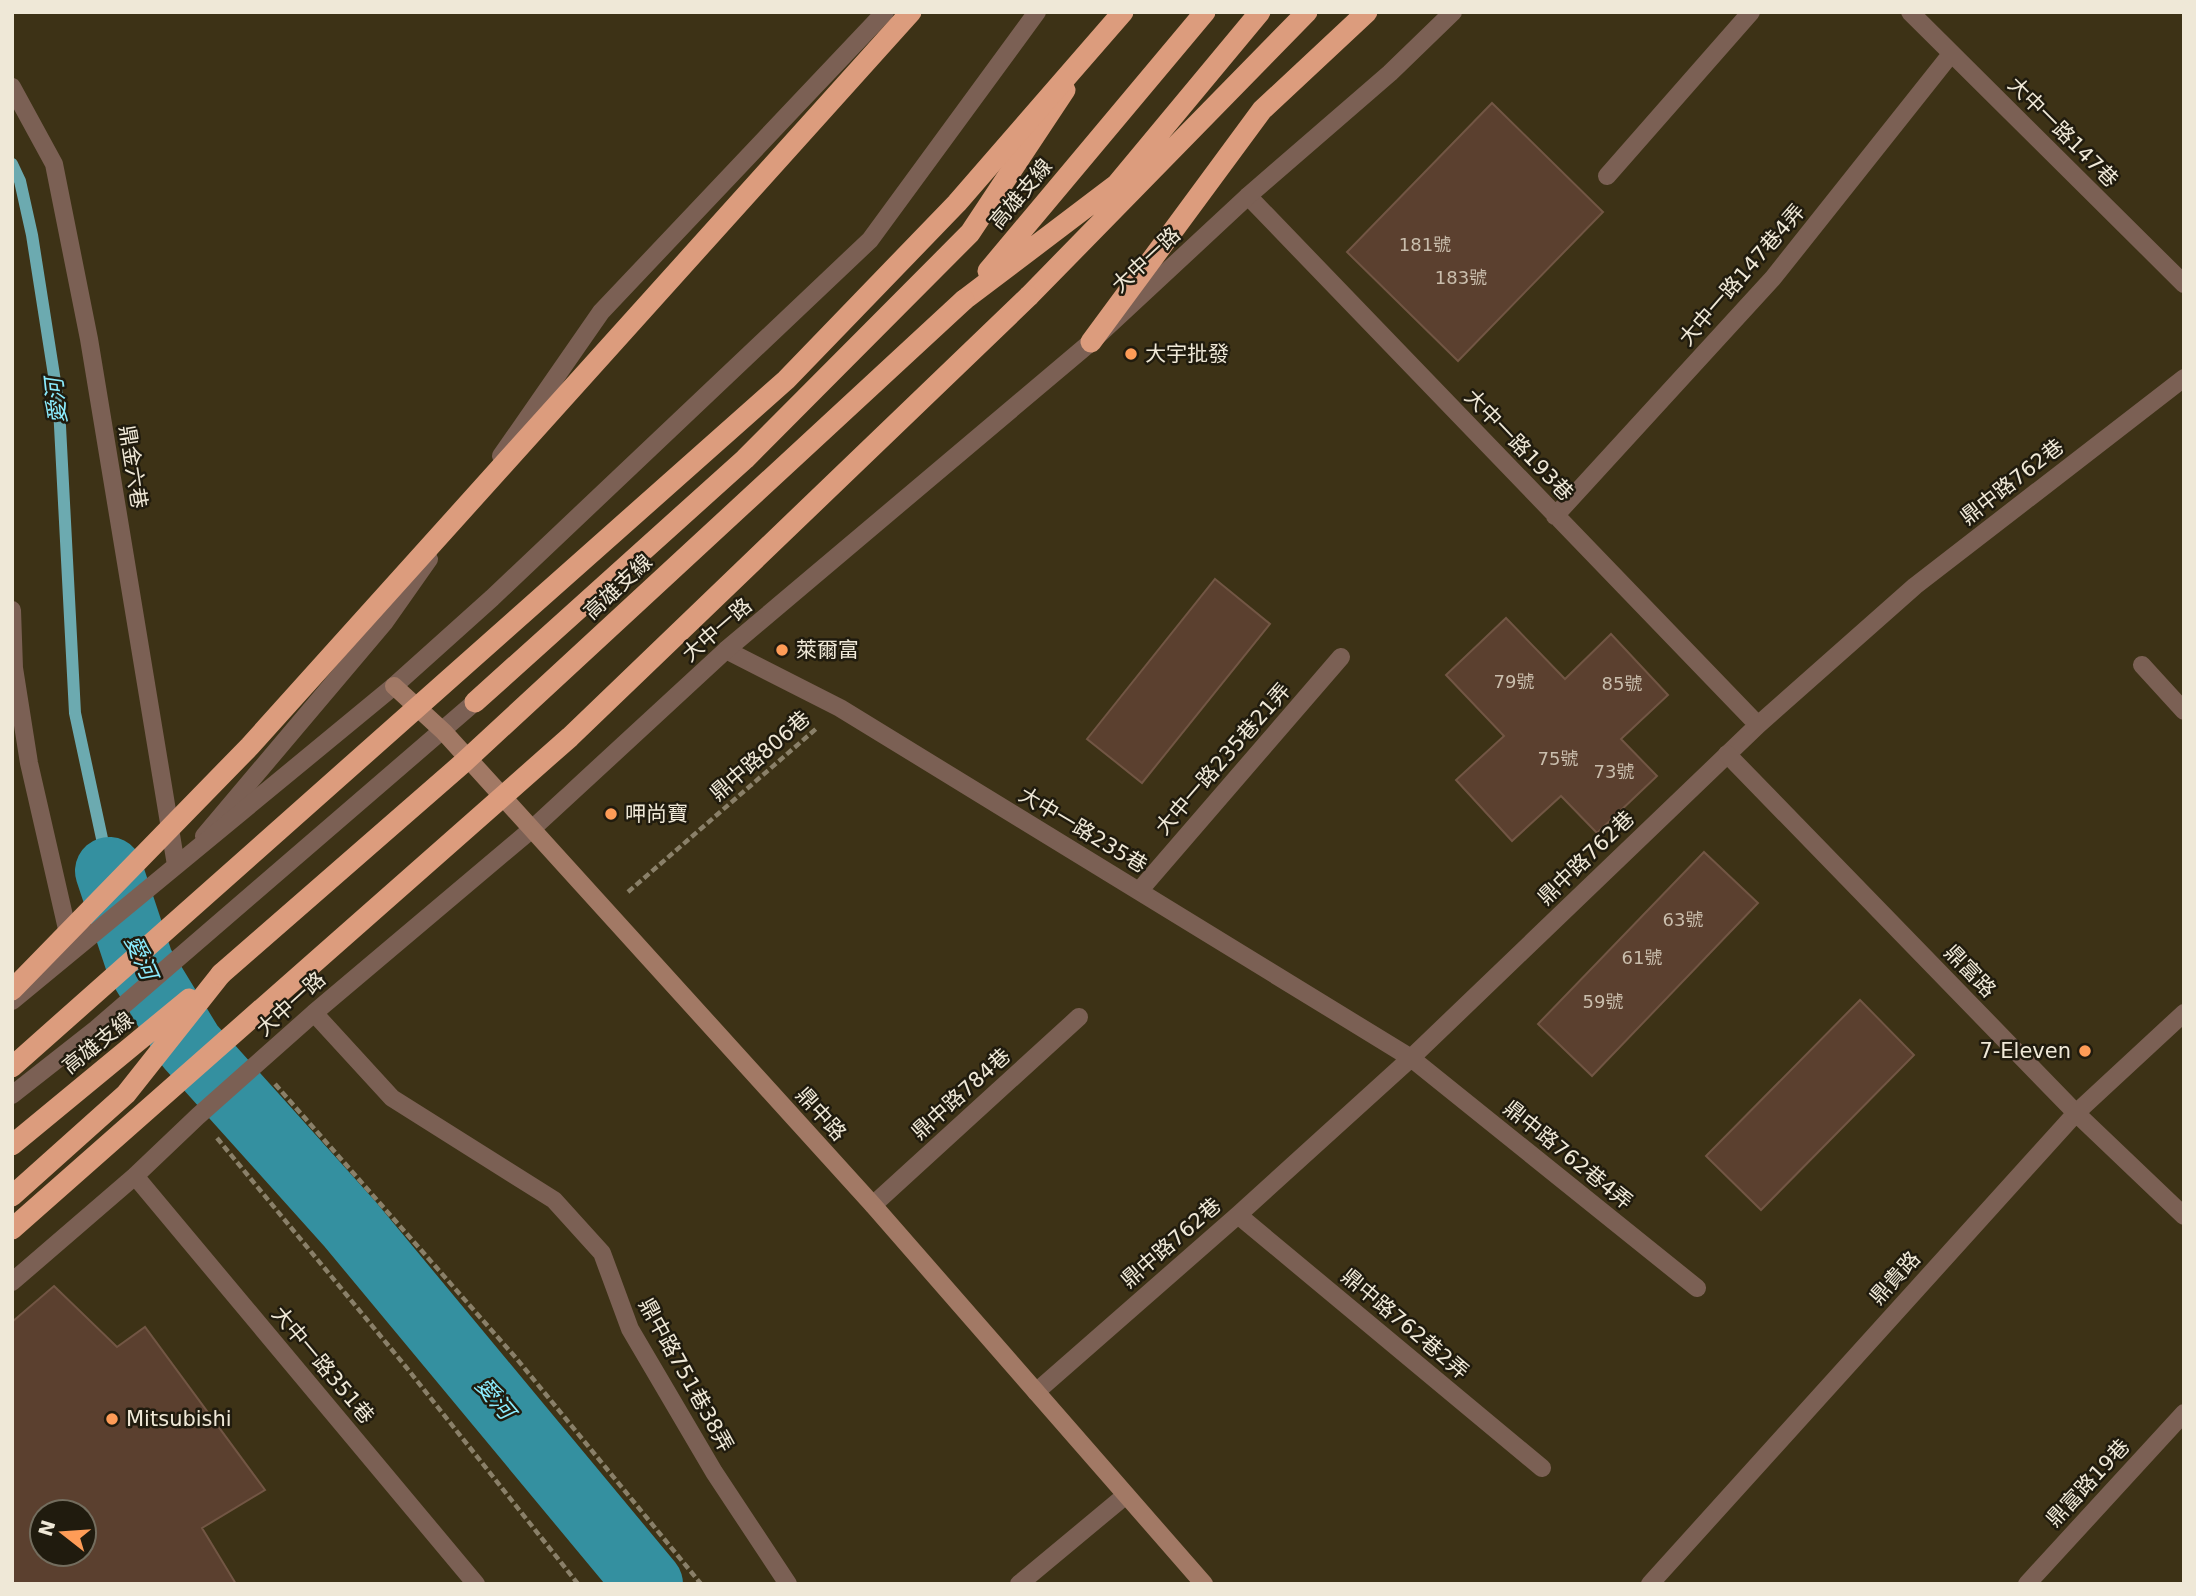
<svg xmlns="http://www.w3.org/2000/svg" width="2196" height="1596" viewBox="0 0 2196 1596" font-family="'DejaVu Sans','Noto Sans TC',sans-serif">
<rect width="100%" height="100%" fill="#3d3216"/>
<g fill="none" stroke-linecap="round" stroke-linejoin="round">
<!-- stream -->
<path stroke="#6caab0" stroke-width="12" d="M12,164L20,181L32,235L59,407L75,713L109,871"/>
<!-- river -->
<path stroke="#3490a0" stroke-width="68" d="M109,871L140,964L190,1046L350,1224L649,1584"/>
</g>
<!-- building -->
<path fill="#5b402f" stroke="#725644" stroke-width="2" fill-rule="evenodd" d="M1492,103L1603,212L1458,361L1347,252Z
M1215,579L1270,624L1142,783L1087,739Z
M1506,618L1565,679L1611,634L1668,695L1621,739L1657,776L1597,833L1561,796L1512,841L1456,780L1504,736L1446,675Z
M1704,852L1758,903L1592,1076L1538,1024Z
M1860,1000L1914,1055L1761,1210L1706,1156Z
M54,1286L117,1347L145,1327L265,1490L202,1528L236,1584H12V1322ZM42,1512H84V1554H42Z"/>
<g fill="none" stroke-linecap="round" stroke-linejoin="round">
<!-- path -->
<path stroke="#8a8069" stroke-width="4.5" stroke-dasharray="7 3.5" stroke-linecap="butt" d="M628,892L817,728
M275,1084L516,1358L701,1584
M217,1138L402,1362L578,1584"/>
<!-- lane -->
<path stroke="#7b6054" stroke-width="18" d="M1910,12L2184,284
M1607,176L1751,12
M1248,196L1758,725
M501,456L601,312L885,12
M1555,516L1773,278L1951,54
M12,610L14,668L29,763L70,942
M726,650L840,708L1411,1058L1697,1288
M2142,665L2184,711
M204,836L384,623L429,559
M1139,891L1341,657
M873,1205L1079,1017
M1238,1215L1542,1468
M1036,1392L1238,1215L1411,1058L1758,725L1915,586L2184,378
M2027,1584L2184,1413"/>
<!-- street -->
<path stroke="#7b6054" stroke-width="18" d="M12,87L54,164L89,339L176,865
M1727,754L2076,1113L2184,1216
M12,1001L394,686L492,598L870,240L1037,12
M314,1013L392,1098L554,1200L602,1253L630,1329L714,1472L788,1584
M12,1095L96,1029L475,702
M135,1176L476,1584
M12,1282L135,1176L198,1116L314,1013L532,829L726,650L1091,342L1248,196L1390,73L1453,12
M1019,1584L1126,1495
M1650,1584L2076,1113L2184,1013"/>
<!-- secondary -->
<path stroke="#a27965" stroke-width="18" d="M394,686L444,732L873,1205L1204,1584"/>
<!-- highway -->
<path stroke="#dc9c7d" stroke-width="21" d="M988,271L1205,12
M1029,296L1307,12
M964,300L1117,184L1260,12
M1091,342L1262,110L1367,12
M475,702L745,459L970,233L1065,90
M12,1145L189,999
M12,1196L126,1094L221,974"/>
<!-- highway-bridge -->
<path stroke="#dc9c7d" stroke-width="21" d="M221,974L463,763L964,300
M12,990L250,746L911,12
M12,1067L786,380L957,203L1123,12
M12,1229L570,737L1029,296"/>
</g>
<!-- markers -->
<g fill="#fe9c57" stroke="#201b0e" stroke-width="2.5">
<circle cx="1131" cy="354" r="7"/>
<circle cx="782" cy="650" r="7"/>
<circle cx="611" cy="814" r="7"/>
<circle cx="2085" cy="1051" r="7"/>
<circle cx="112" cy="1419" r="7"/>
</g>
<g text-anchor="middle" stroke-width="5" stroke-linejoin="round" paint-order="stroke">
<!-- number labels -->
<g font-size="18" fill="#cabead">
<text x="1425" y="251">181號</text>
<text x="1461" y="284">183號</text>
<text x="1514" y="688">79號</text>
<text x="1622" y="690">85號</text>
<text x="1558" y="765">75號</text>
<text x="1614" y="778">73號</text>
<text x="1683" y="926">63號</text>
<text x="1642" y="964">61號</text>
<text x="1603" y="1008">59號</text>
</g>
<!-- street labels -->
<g font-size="21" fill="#efe8d7" stroke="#201b0e">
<text transform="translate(2063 132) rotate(45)" y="7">大中一路147巷</text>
<text transform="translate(1021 194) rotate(-50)" y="7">高雄支線</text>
<text transform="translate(1146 260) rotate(-43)" y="7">大中一路</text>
<text transform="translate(1742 275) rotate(-49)" y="7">大中一路147巷4弄</text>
<text transform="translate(1519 445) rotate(46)" y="7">大中一路193巷</text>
<text transform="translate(133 467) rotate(81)" y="7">鼎金六巷</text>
<text transform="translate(2012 482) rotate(-38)" y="7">鼎中路762巷</text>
<text transform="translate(618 587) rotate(-43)" y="7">高雄支線</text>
<text transform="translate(717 630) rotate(-41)" y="7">大中一路</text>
<text transform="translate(760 756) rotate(-41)" y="7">鼎中路806巷</text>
<text transform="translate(1223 759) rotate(-49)" y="7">大中一路235巷21弄</text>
<text transform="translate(1083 830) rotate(31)" y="7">大中一路235巷</text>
<text transform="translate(1586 858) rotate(-44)" y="7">鼎中路762巷</text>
<text transform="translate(1970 971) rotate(46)" y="7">鼎富路</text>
<text transform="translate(291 1004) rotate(-42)" y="7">大中一路</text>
<text transform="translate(98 1043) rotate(-39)" y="7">高雄支線</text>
<text transform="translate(961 1094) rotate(-42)" y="7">鼎中路784巷</text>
<text transform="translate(821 1114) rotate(48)" y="7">鼎中路</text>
<text transform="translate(1568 1155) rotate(39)" y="7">鼎中路762巷4弄</text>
<text transform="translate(1171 1243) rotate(-41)" y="7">鼎中路762巷</text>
<text transform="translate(1895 1278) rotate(-48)" y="7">鼎貴路</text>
<text transform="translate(1405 1324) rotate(40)" y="7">鼎中路762巷2弄</text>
<text transform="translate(323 1365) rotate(50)" y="7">大中一路351巷</text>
<text transform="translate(686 1375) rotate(61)" y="7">鼎中路751巷38弄</text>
<text transform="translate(2088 1483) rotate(-47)" y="7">鼎富路19巷</text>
</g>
<!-- poi labels -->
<g font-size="21" fill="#efe8d7" stroke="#201b0e" text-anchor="start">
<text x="1145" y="361">大宇批發</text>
<text x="796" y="657">萊爾富</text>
<text x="625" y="821">呷尚寶</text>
<text x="2071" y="1058" text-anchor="end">7-Eleven</text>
<text x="126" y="1426">Mitsubishi</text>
</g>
<!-- water labels -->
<g font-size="23" font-style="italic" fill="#8bebfd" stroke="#201b0e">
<text transform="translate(56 401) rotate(-96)" y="8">愛河</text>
<text transform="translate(141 957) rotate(66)" y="8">愛河</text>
<text transform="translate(495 1398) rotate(50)" y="8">愛河</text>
</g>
</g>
<!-- border -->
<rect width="2196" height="1596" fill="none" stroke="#efe8d7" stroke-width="28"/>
<!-- north arrow -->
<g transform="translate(63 1533) rotate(287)"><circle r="33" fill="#201b0e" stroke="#736d5e" stroke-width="2"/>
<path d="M0-5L12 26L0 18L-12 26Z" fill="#fe9c57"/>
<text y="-10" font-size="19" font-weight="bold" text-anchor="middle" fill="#efe8d7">N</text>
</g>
</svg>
